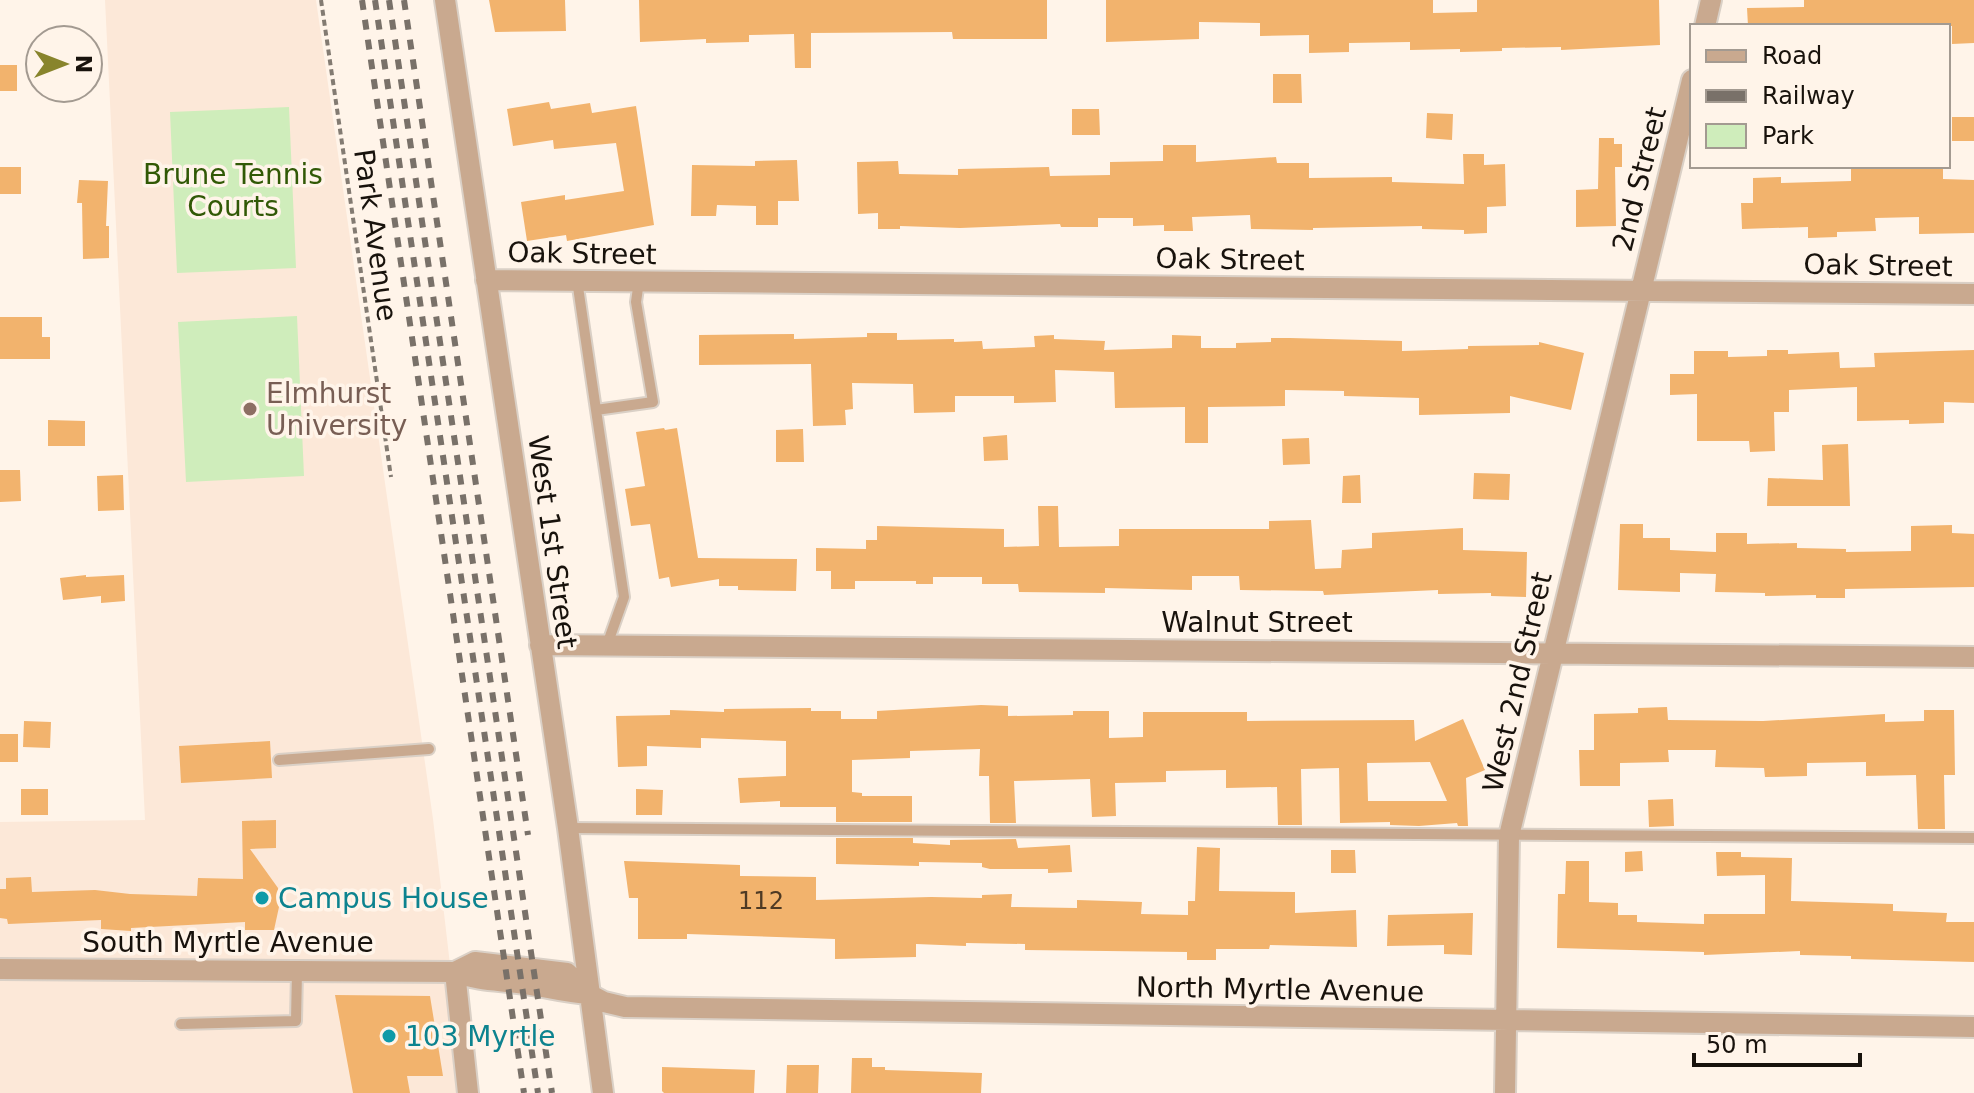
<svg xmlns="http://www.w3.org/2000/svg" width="1974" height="1093" viewBox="0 0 1974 1093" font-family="'DejaVu Sans',sans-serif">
<rect width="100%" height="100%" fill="#fff4e9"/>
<!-- education -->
<path fill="#fce8d8" d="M105,0H316L433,819L465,1093H0V822L145,820Z"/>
<!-- green -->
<path fill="#cfedbb" d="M289,107L296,268L177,273L170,112Z
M297,316L304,476L186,482L178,322Z"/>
<!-- building -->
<path fill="#f2b36d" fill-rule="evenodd" d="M489,0H565L566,31L495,32Z
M639,0H1047V39H953L952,32L811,33V68H795L794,34L749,35V42L706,43V39L640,42Z
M1106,0H1433V13L1477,12V0H1659L1660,45L1561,50V47L1502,48V51L1460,52V49L1410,50V42L1349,43V52L1309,53V35L1260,36V23L1199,22V39L1106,42Z
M1804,0H1974V43L1952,44V26H1748L1747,8L1804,7Z
M0,65H17V91H0Z
M1273,74H1301L1302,103H1273Z
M549,102L551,109L590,103L592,113L636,106L654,225L567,241L566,235L527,241L521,202L565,195V200L624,191L616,143L554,149L553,140L513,146L507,109Z
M1072,109H1099L1100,135H1072Z
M1427,113L1453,114L1452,140L1426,138Z
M1952,117H1974V141H1952Z
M1599,138H1614V144H1622V167H1615L1616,226L1576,227V190L1598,189Z
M1163,145H1196V162L1276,157L1277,163H1309V178L1392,177V182L1464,184L1463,154H1484V165L1505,164L1506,206L1487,207V233L1464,234V230L1422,229V226L1313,228V230L1251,229L1250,215L1192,217L1193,231H1164V225L1133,226V218H1098V227H1061L1060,224L960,228L900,226V229H878V213L858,214L857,162L898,161L899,174L958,175V169L1049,167L1050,176L1110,175V162L1163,161Z
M797,160L799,201H778V225H756V206L717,205L716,216H691L692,165L755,166V161Z
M1851,166H1943V179L1974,180V233L1919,234V217L1875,218L1876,231L1837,232V237L1808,238V227L1742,229L1741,203H1753V178L1781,177V183L1851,181Z
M0,167H21V194H0Z
M79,180L108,181L106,226H109V258L83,259L82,203H77Z
M0,317H42V337H50V359H0Z
M867,333H897V340L954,339V342L982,341L983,349L1035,347L1034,336L1054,335V339L1105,341L1104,350L1172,348V335L1201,336V348H1236V343L1271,342V338H1290L1402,341V351L1468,349V346L1539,345V342L1584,353L1571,410L1510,396V413L1419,415V398L1344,396V391L1285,390V406L1208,407V443H1185V407L1115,408L1114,372L1055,370L1056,402L1014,403V396H955V412L914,413L913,384L852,383L853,409L845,410L846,425L813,426L811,364L699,365V335L794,334V339L867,337Z
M1767,350H1788V354L1839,352L1840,368L1875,367L1874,353L1974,350V403L1944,402V423L1909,424V420L1857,421V387L1789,390V412H1774L1775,451L1750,452L1749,441H1697V394L1670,395V374H1694V351H1728V357L1767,356Z
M48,420L85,421V446H48Z
M664,428L665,430L677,428L698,558L797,559L796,591L738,590V586H719V579L671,587L669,577L659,579L650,524L631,526L625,489L645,486L636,432Z
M803,429L804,462H776V430Z
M1007,435L1008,460L984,461L983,437Z
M1309,438L1310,464L1283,465L1282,439Z
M1848,444L1850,506H1767L1768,478L1823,480L1822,445Z
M0,470H20L21,501L0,502Z
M1474,473L1510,474L1509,500L1473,499Z
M123,475L124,510L98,511L97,476Z
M1360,475L1361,503H1342L1343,476Z
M1038,506H1058L1059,547L1119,546V529H1269V521L1311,520L1315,569L1341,568L1342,550L1372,548V533L1463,528V550L1527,552L1526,597L1491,596V593L1438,594V590L1324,595L1323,591L1240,590L1239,576H1192V590L1105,588V593L1019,592L1018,584H982V577H933V584H916V581H855V589H831V571H816V548L866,549V540H877V526L1004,529V547L1039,546Z
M1620,524H1643V538H1670V550L1716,552V533H1747V544L1797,543V548L1846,549V552L1911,551V526L1952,525V533L1974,534V587L1845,589V598H1816V595L1765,596V593L1715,592L1716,574L1680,573V592L1618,590Z
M86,575V577L124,575L125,601L101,603V596L63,600L60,578Z
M981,705L1008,706V716L1073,715V711H1109V738L1143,737V712H1247V721L1414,720L1415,741L1463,719L1485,770L1466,778L1468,826H1458L1457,823L1419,826L1390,825V822L1340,823L1339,768L1301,769L1302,825H1278L1277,787L1226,788V770L1166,771V782L1115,783L1116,816L1092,817L1090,779L1014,781L1016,823H990L989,776H979L980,749L910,751V758L852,760V792L862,793V796H912V822H836V807H780V801L740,803L738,778L786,776V741L701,738V748L647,746V766L618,767L616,716L670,715V710L724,712V709L811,708V711H841V719H877V711ZM1430,762L1447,801H1368L1367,763Z
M1667,707L1668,720L1763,721L1885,714V722L1924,721V710H1954L1955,775H1944L1945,829H1918L1916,775L1866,776V762L1807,763V776L1765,777L1764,768L1715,767L1716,750H1668L1669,762L1620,763V786H1580L1579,750H1594V714L1638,713V708Z
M24,721L51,722L50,748L23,747Z
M0,734H18V762H0Z
M270,741L272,778L181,783L179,746Z
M21,789H48V815H21Z
M636,789L663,790L662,815H636Z
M1673,799L1674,826L1649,827L1648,800Z
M276,820V848L250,849L278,888L279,907L274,930H245V922L131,928V931L101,929V920L8,924L7,919L0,918V889H6V878L31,877L32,892L95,890L130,894L197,896L198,878L243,879L242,821Z
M836,838H913V843L950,845V840L1016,839L1018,848L1070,845L1072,872L1048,873V869H990L982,867V863L919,862V866L836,864Z
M1197,847L1220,848L1219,891L1295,892V913L1356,910L1357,947L1270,945L1269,949H1216V960H1187V952L1025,950V944L966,943V946L916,944V957L835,959V939L687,934V939H638V898H629L624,861L740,865V876L816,877V900L931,897L982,898V895L1012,894L1011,907L1077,908V900L1142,902L1141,914L1188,915V901H1195Z
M1331,850H1355L1356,873H1331Z
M1642,851L1643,871L1625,872V852Z
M1716,852H1741V857L1792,858L1791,901L1893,904V911L1947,913L1946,922H1974V962L1851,959V956L1800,955V951L1704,955V952L1557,948L1558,894H1565L1566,861H1589V902L1618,903V915H1637V922L1704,924V914H1765V875L1717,876Z
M1473,913L1472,955L1444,954V945L1387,946L1388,915Z
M335,995L430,996L443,1076H407L410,1093H353Z
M852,1058H872V1067H885V1070L982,1073L981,1093H851Z
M787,1065H819L818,1093H786Z
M662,1067L755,1070L754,1093H664L662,1091Z"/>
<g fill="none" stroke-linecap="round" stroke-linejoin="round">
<defs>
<path id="lane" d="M577,280L596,410L653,402L636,302L639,281
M596,410L624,597L607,645
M279,760L429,749
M568,828L1974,838
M181,1024L296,1021L297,971"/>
<path id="street" d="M445,0L568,828L603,1093
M1705,26L1711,0
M486,280L1974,294
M540,645L1974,657
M0,969L455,972C481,982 499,980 525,984C547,987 566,993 589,994
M455,972L475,962L567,973L589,994L604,1002L625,1007L1974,1027
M455,972L468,1093
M1505,1093L1509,836L1692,80"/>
</defs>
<!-- lane casing -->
<use href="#lane" stroke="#dad0c6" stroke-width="14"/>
<!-- street casing -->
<use href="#street" stroke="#dad0c6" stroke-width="24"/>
<!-- path -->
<path stroke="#837b72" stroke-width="4" stroke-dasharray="6 4" stroke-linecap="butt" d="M321,0L391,477"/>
<!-- lane -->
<use href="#lane" stroke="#c9a98f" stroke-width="10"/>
<!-- street -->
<use href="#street" stroke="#c9a98f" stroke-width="20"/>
<!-- rail -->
<path stroke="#797169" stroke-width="6" stroke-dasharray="10 10" stroke-linecap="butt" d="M362,0L524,1093
M375,0L538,1093
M389,0L552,1093
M404,0L528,835"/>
</g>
<!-- markers -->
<circle fill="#8d6e63" stroke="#fff4e9" stroke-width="3" cx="250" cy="409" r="8"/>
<g fill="#0f9aa8" stroke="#fff4e9" stroke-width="3">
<circle cx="262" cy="898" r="8"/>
<circle cx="389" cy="1036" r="8"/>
</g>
<g text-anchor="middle" stroke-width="7" stroke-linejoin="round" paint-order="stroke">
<!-- number labels -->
<g font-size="24" fill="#4e3a24">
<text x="761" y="909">112</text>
</g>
<!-- park labels -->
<g font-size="28" fill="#315906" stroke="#fff4e9">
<text x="233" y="184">Brune Tennis<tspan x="233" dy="32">Courts</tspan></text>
</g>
<!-- street labels -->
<g font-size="28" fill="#18120c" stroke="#fff4e9">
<text transform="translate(1639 179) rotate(-76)" y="10">2nd Street</text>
<text transform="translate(376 235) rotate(82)" y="10">Park Avenue</text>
<text transform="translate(582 253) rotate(1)" y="10">Oak Street</text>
<text transform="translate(1230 259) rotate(1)" y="10">Oak Street</text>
<text transform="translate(1878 265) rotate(1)" y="10">Oak Street</text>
<text transform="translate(553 542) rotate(82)" y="10">West 1st Street</text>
<text x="1257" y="632">Walnut Street</text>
<text transform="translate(1517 682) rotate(-77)" y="10">West 2nd Street</text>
<text x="228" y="952">South Myrtle Avenue</text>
<text transform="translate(1280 989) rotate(1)" y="10">North Myrtle Avenue</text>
</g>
<!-- education labels -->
<g font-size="28" fill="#785e54" stroke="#fff4e9" text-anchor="start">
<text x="266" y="403">Elmhurst<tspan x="266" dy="32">University</tspan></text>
</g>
<!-- culture labels -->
<g font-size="28" fill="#0d838f" stroke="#fff4e9" text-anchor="start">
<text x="278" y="908">Campus House</text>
<text x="405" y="1046">103 Myrtle</text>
</g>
</g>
<!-- legend -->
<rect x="1690" y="24" width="260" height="144" fill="#fff4e9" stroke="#a39a91" stroke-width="2"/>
<rect x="1706" y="50" width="40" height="12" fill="#c9a98f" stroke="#a39a91" stroke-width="2"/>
<text x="1762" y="64" font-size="24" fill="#18120c">Road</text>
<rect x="1706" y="90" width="40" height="12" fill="#797169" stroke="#a39a91" stroke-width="2"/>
<text x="1762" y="104" font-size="24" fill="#18120c">Railway</text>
<rect x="1706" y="124" width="40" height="24" fill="#cfedbb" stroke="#a39a91" stroke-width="2"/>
<text x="1762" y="144" font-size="24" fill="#18120c">Park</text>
<!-- north arrow -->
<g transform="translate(64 64) rotate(90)"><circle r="38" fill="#fff4e9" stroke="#a39a91" stroke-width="2"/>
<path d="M0-6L14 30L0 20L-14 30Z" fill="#88842c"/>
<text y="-12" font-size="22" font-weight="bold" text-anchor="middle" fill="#18120c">N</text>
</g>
<!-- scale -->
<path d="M1694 1053v12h166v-12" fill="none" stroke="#18120c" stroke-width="4"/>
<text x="1706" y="1053" font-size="24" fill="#18120c" stroke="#fff4e9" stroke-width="6" paint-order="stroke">50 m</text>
</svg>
